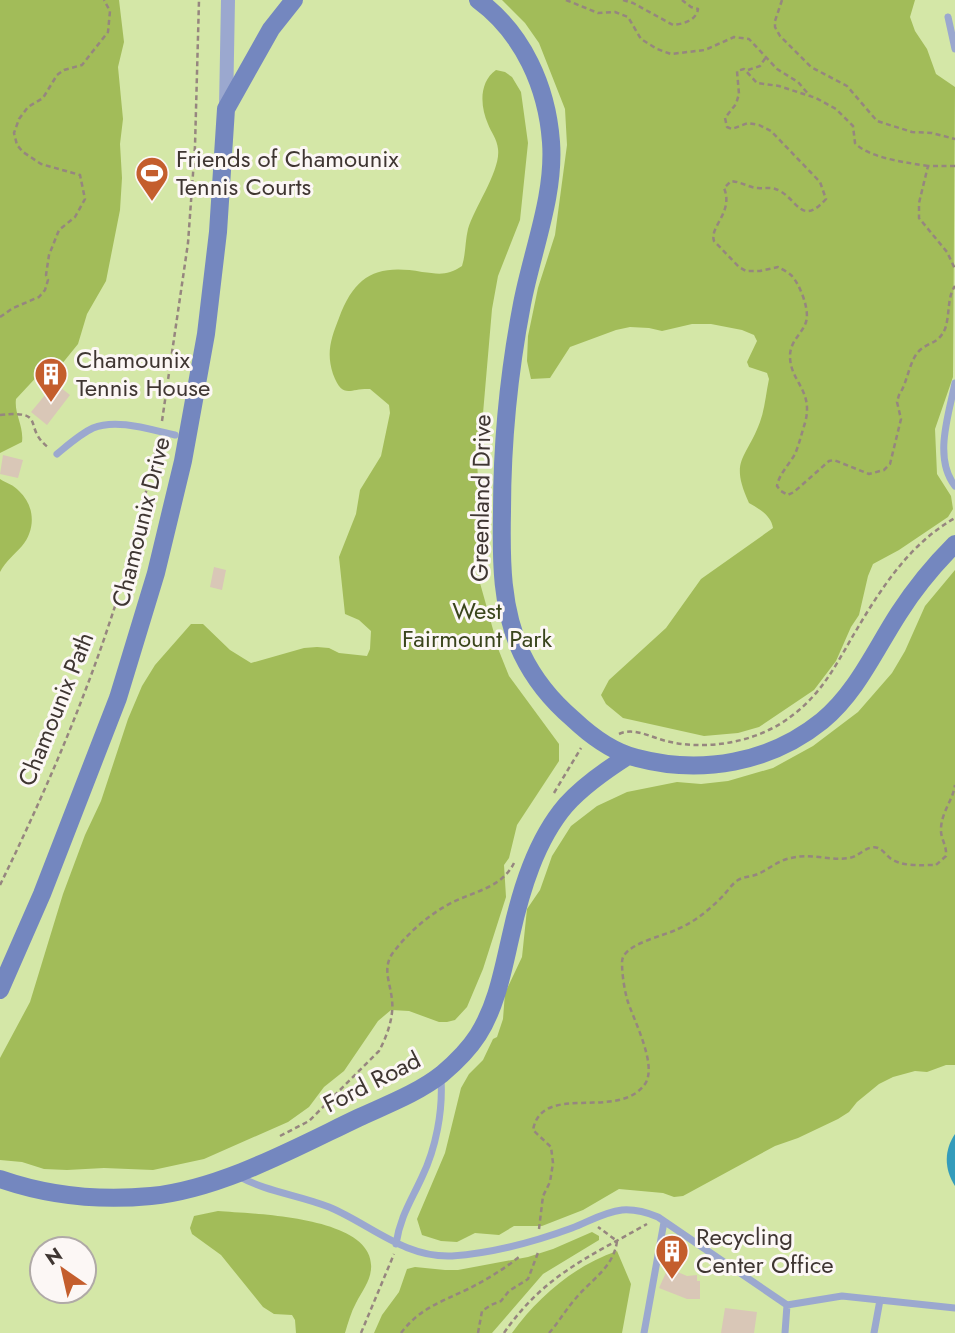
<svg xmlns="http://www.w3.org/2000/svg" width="955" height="1333" viewBox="0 0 955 1333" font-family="Jost,sans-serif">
<rect width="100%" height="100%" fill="#fde5db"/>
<!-- green -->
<path fill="#d4e7a7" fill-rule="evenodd" d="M0,0H955V1333H0ZM42,1249H84V1291H42Z"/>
<!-- forest -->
<path fill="#a2bc59" d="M0,0H119L124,42L118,67L123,119L120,144L122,178L120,210L106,281L87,314L78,344L61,365L56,369L43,370L16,399C14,414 24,426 22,442L0,453Z
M502,0H915L910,17L915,31L927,49L936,74L955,87L953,377L935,429L937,474L951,496L953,509L948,517L899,550L873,564L868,576L859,615L851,627L836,661L814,690L759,727L738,733L704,736L623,718L606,704L601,695L609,680L666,628L701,579L773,528C771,515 759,509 749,503C729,459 746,460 760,422C765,408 766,393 769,379L767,373L749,367L747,362L757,341L754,335L742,330L711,324H692L662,331L649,328L630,327L616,330L570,347L550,378L531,379L527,361L528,336L538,288L555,235L567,145L565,109L539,43L525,23Z
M496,70L505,72L512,77L521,92L528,143L520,220L498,276L492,309L482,425L477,460L482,558L480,583L499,651L509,676L559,744V761L517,825L509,858L504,865L506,897L483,969L467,1007L455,1020L447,1022H439L409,1011L391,1010L378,1021L344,1071L324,1087L309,1107L288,1122L204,1159L153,1170L104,1168L67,1170L44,1169L22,1162L0,1160V1058L30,1002L63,894L85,835L101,801L128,719L142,686L155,665L191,624H203L230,650L251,663L304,648L317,647L329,648L339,653L367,656L370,649L371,631L359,620L345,614L339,557L356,514L360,490L381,456L390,413L389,405L370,389C349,388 343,400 333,374C326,353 331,338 339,318C355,275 377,264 422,272C439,274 447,276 462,266C466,253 465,241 468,229C474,208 501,170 498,149C497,139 491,132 488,124C480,106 479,82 496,70Z
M0,479C6,483 14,485 19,491C35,506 36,529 22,546C14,555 6,561 0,572Z
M955,570V1065H946L927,1072L915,1071L893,1077L879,1084L857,1102L849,1112L838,1119L798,1138L775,1146L683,1196L674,1197L663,1193L619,1189L583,1210L542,1226H514L499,1235L475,1233L457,1242L441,1241L422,1235L417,1219L445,1153L461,1088L469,1074L483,1060L493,1039L497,1037L503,1019L505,993L522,957L527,909L540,890L552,856L571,826L597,806L627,792L677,782L701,784L728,781L773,768L813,746L858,712L892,673L905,651L925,606Z
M218,1211C253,1214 376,1216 371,1269C370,1282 362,1291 356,1303C351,1312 348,1323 345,1333H296L295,1320L292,1315L274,1314L263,1307L221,1255L192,1234L190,1228L194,1216Z
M592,1232L599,1236V1240L543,1274L492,1333H374L382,1315L399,1292L407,1269L415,1267L445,1270H458L528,1257L553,1249Z
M617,1251L631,1284L622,1333H512C539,1296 574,1266 617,1251Z"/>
<!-- water -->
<path fill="#349cbb" d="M955,1134V1186C944,1169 944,1150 955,1134Z"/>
<!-- building -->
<path fill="#d9c7b7" d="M55,383L70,395L47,425L31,412Z
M3,455L23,460L18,478L0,474Z
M214,567L226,570L222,590L210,587Z
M668,1268L687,1276L697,1275V1281H700V1299H687L659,1288Z
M725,1308L757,1312L754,1333H721Z"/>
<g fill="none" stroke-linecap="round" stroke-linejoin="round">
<!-- path -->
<path stroke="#96867f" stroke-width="2.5" stroke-dasharray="5 3.5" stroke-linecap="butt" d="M566,0L598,13L615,12L628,17L641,39L657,49L671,54L705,50L734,37L749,39L777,69L798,82L810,96
M623,0L633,3L673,25C683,24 696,21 698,9L691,7L682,0
M782,0L775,21V27L780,36L811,67L847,86L877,121L912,132L932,133L955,139
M748,70L760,66L766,57
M928,166C909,163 868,158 855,143L853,126L836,109L816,98L779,86L757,83L744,69L737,71L739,94L736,104L725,118L727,127L732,129L748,123L759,125L771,131L820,182L826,199C802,226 798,201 780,191C771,186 767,189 758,188C750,188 742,182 731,181L724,188C734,212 709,227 714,241L739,267L746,271H760L778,267C782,269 788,272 792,276C800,285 810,310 806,322C802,334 790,341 790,356C790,382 814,390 805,423C802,432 799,445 795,454C789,465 779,474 777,486L781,491L788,495L794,492L829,461L834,460L869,474L884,470L890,464L901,419L897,402L899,395C908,382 909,360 920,350C931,341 938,344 945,329C950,315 947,297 955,286
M955,166H928L919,203V218L947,252L955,269
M0,317L13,308L39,297L45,290L48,280L46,275L49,255L59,230L75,217L85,199L80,175L41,164L23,152L17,145L14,133L19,119L28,107L43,98L57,75L64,70L82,65L108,32L110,11L104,0
M0,415C49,410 21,427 49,448
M162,421L188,243L195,146L199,0
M619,734C634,727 650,737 666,741C702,750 747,744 780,724C818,700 832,672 854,634C880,590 909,544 955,518
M554,793L581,748
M0,885C51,781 97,672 129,560C140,521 148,481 158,441
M280,1136L309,1121L379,1051C387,1036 394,1017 392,1000C390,980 381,967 395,950C411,930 431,913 453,902C476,891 502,887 514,863
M539,1229L543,1196L550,1182L553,1163L551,1147L533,1130C542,1081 618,1122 645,1084C658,1065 633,1019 627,999C624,987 622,974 622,962C622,944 664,936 678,929C696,921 710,909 724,895C728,890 733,883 738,880C745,876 751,877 758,874C769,869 779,860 791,858C811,853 830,861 849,858C859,857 867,844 878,848C883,850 886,855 890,858C901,867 922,865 936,865L946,856C947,845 940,838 941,828C942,811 953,800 955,785
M361,1333L394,1254
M401,1333C420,1308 441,1302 468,1289C486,1280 504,1269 519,1257
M478,1333L482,1311L491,1305L501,1301L509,1291L528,1279L539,1250
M504,1333C544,1275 589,1257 647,1224
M549,1333C559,1322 566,1309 576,1298C591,1280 614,1267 617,1241L598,1227"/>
<!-- lane -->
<path stroke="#9ba8cf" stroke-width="7" d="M948,17L955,49
M955,383C949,414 933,458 955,486
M57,454C68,445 80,434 93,428C117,418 151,430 175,435
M238,1176C267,1192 299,1195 329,1207C370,1224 404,1258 452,1256C492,1253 534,1242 572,1228C588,1222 604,1212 622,1210C635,1209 646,1212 658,1217L787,1305L842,1296L955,1308
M396,1244C400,1217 411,1201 422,1177C436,1148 443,1111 441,1079
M644,1333L664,1222
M785,1333L787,1305
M874,1333L880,1300"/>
<!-- street -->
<path stroke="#9ba8cf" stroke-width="14" d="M226,108L228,0"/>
<!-- secondary -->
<path stroke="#7487bf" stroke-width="18" d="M478,0C523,33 547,87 551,142C555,196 532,251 522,304C509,372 502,441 502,511C501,560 501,609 522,654C534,679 552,701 573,719C591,736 612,752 637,758C701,775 770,763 822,721C857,692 875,650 899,613C915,588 934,565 955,544
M0,990L42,894L118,698L156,573L183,461L206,334L218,232L226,109L271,29L294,0
M0,1179C49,1196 99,1201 151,1196C221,1189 295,1148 358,1118C386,1105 418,1093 442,1074C455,1063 469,1049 478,1035C497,1005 503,969 511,935C521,890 536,840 566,805C584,785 606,770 628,756"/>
</g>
<!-- icons -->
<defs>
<symbol id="stadium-pin" viewBox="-11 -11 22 30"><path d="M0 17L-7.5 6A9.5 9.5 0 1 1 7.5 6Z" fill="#c45e2d" stroke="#fcf7f5"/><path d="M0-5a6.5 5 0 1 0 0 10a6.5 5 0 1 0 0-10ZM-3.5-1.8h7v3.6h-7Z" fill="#fff"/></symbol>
<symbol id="building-pin" viewBox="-11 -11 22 30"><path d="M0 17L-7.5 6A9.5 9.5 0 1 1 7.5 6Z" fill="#c45e2d" stroke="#fcf7f5"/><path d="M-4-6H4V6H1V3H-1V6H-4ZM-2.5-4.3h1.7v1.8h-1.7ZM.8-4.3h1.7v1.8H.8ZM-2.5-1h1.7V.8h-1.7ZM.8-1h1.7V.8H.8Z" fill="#fff"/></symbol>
</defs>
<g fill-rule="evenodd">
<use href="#stadium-pin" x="133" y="154" width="38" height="52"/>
<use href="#building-pin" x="32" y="355" width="38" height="52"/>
<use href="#building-pin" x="653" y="1232" width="38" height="52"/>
</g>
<g text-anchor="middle" stroke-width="6" stroke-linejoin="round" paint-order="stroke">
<!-- poi labels -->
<g font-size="24" fill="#3f3632" stroke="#fcf7f5" text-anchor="start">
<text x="176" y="167">Friends of Chamounix<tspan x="176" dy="28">Tennis Courts</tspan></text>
<text x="76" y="368">Chamounix<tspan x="76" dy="28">Tennis House</tspan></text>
<text x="696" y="1245">Recycling<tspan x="696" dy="28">Center Office</tspan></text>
</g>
<!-- street labels -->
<g font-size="24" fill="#3f3632" stroke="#fcf7f5">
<text transform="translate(481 498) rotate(-89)" y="8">Greenland Drive</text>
<text transform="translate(141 522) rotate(-76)" y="8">Chamounix Drive</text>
<text transform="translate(56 709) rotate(-68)" y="8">Chamounix Path</text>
<text transform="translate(372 1082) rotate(-27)" y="8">Ford Road</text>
</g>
<!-- park labels -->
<g font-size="24" fill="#3a451c" stroke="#fcf7f5">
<text x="477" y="619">West<tspan x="477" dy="28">Fairmount Park</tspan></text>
</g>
</g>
<!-- north arrow -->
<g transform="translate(63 1270) rotate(326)"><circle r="33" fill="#fcf7f5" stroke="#b0aaa7" stroke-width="2"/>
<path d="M0-5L12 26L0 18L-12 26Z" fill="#c45e2d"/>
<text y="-10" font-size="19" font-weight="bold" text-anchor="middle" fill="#3f3632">N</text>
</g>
</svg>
